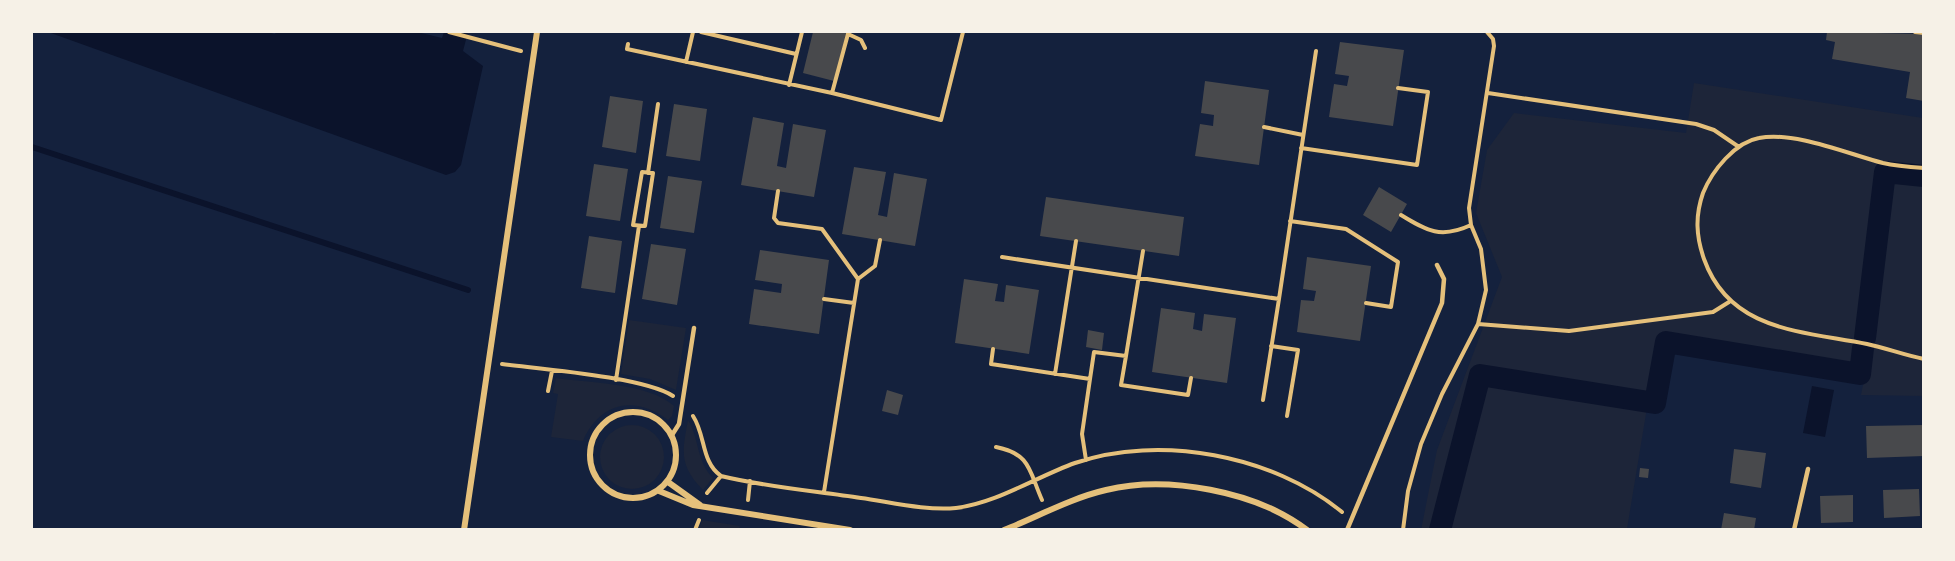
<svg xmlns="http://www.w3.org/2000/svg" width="1955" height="561" viewBox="0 0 1955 561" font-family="'Exo 2',sans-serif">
<rect width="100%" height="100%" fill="#14213d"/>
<!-- green -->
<path fill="#1d2539" d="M1694,83L1923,118V396L1861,395L1867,365L1659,335L1627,529L1421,530L1437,450L1502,277L1476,213L1487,150L1514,113L1686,133Z
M629,320L686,328L676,390L650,379L621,374Z
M556,378C589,383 649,383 674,406L672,416L668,420C635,395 600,402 583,441L551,437L558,394L553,393Z
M688,420C700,440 696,461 713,478L703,490C679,465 682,452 688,420Z
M600 457a32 32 0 1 1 64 0a32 32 0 1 1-64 0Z
M702,520L740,526L739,529H699Z"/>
<!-- water -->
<path fill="#0b132b" d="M48,32H267L275,34L276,32H417L442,38L444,32H468L463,51L483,66L461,165L455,172L446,175Z
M1812,386L1834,390L1825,437L1803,433Z"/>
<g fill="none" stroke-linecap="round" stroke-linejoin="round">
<!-- stream -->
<path stroke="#0b132b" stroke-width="6" d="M32,147L468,290"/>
<!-- canal -->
<path stroke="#0b132b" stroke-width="22" d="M1865,338L1885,172L1924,176
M1440,530L1480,375L1655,403L1666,342L1860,374L1863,348"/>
</g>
<!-- building -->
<path fill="#48494c" d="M813,32H848L834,81L803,73Z
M1827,32L1924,34V101L1906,98L1910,72L1832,59L1835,42L1826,40Z
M1340,42L1404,50L1393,126L1329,117L1334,84L1347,86L1349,76L1335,74Z
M1205,81L1269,90L1259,165L1195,156L1200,124L1213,126L1214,115L1201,113Z
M610,96L643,101L636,153L602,147Z
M674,104L707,109L700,161L666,156Z
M753,117L784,123L777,166L786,168L793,124L826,130L814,197L741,185Z
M594,164L628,169L620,221L586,216Z
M854,167L886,172L878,215L887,217L894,173L927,179L915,246L842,234Z
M668,176L702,181L694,233L660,228Z
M1379,187L1407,204L1391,232L1363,215Z
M1046,197L1184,217L1179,256L1040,236Z
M589,236L622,241L615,293L581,288Z
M651,244L686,249L677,305L642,299Z
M760,250L829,260L819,334L749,324L754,289L781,293L782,284L755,280Z
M1307,257L1371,266L1360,341L1297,332L1301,300L1314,301L1316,291L1303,289Z
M964,279L998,284L995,301L1004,302L1006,285L1039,290L1029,354L955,343Z
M1161,308L1195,313L1193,329L1202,331L1204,314L1236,318L1227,383L1152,372Z
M1088,330L1104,333L1102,350L1086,347Z
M887,390L903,395L898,415L882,411Z
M1924,425V456L1867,458L1866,426Z
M1734,449L1766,453L1761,488L1730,483Z
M1640,468L1649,469L1648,478L1639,477Z
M1919,489L1920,516L1884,518L1883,490Z
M1853,495V522L1821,523L1820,496Z
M1724,513L1756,518L1754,530H1721Z"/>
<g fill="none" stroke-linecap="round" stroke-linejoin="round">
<!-- path -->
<path stroke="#e5c07b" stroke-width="4" d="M449,32L521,51
M701,32L796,54
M849,32L848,34L861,40L865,48
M1915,32L1924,33
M628,44L627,49L832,93L941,120L963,32
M686,62L693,32
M789,85L802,32
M832,93L848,34
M1488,93L1696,124L1714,130L1739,147
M1264,127L1303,135
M1301,148L1417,165L1428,92L1398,88
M1924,168C1910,167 1896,166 1883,163C1848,154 1795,131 1759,138C1735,142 1712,171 1703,193C1695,216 1696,236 1704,259C1730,332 1803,331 1867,344C1886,348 1904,355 1924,359
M642,172L653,173L645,226L633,225Z
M648,173L658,104
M778,191L774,218L778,223L822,229L858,279L824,492
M1401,215C1427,231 1441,239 1471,225
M1290,221L1346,229L1398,262L1391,307L1366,303
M1002,257L1279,299L1316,51
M858,279L875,266L880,240
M824,299L854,303
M1478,324L1569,331L1713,312L1729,302
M1271,346L1298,350L1287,416
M993,349L991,364L1090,379L1082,434L1086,460
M1126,356L1143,251
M502,364C541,369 644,377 673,396
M1055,374L1076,241
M1090,379L1094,352L1126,356L1121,385L1188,395L1191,378
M616,380L639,226
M548,391L552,371
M1263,400L1279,299
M693,416C706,436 701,462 721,476C766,487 815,491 861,498C890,502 926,511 956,508C997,503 1036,477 1075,463C1159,434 1273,455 1342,512
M996,447C1031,454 1029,471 1042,500
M707,493L721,476
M748,500L750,481
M695,530L699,520
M1403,530L1408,491L1421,444L1442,394L1478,324L1486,290L1481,249L1471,225L1469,208L1494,46L1493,39L1487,32"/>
<!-- service -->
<path stroke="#e5c07b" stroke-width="4.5" d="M672,435L679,424L694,328
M1347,530L1442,303L1444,279L1437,265
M1794,530L1808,469"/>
<!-- minor -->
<path stroke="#e5c07b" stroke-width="6" d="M590 455a43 43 0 1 1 86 0a43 43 0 1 1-86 0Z
M668,482L700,505
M659,491L693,505L850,530
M464,530L537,32
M1004,530C1037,517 1071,498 1106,490C1167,475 1256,491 1307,530"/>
</g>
<!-- border -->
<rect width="1955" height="561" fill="none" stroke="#f6f1e7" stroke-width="66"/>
</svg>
